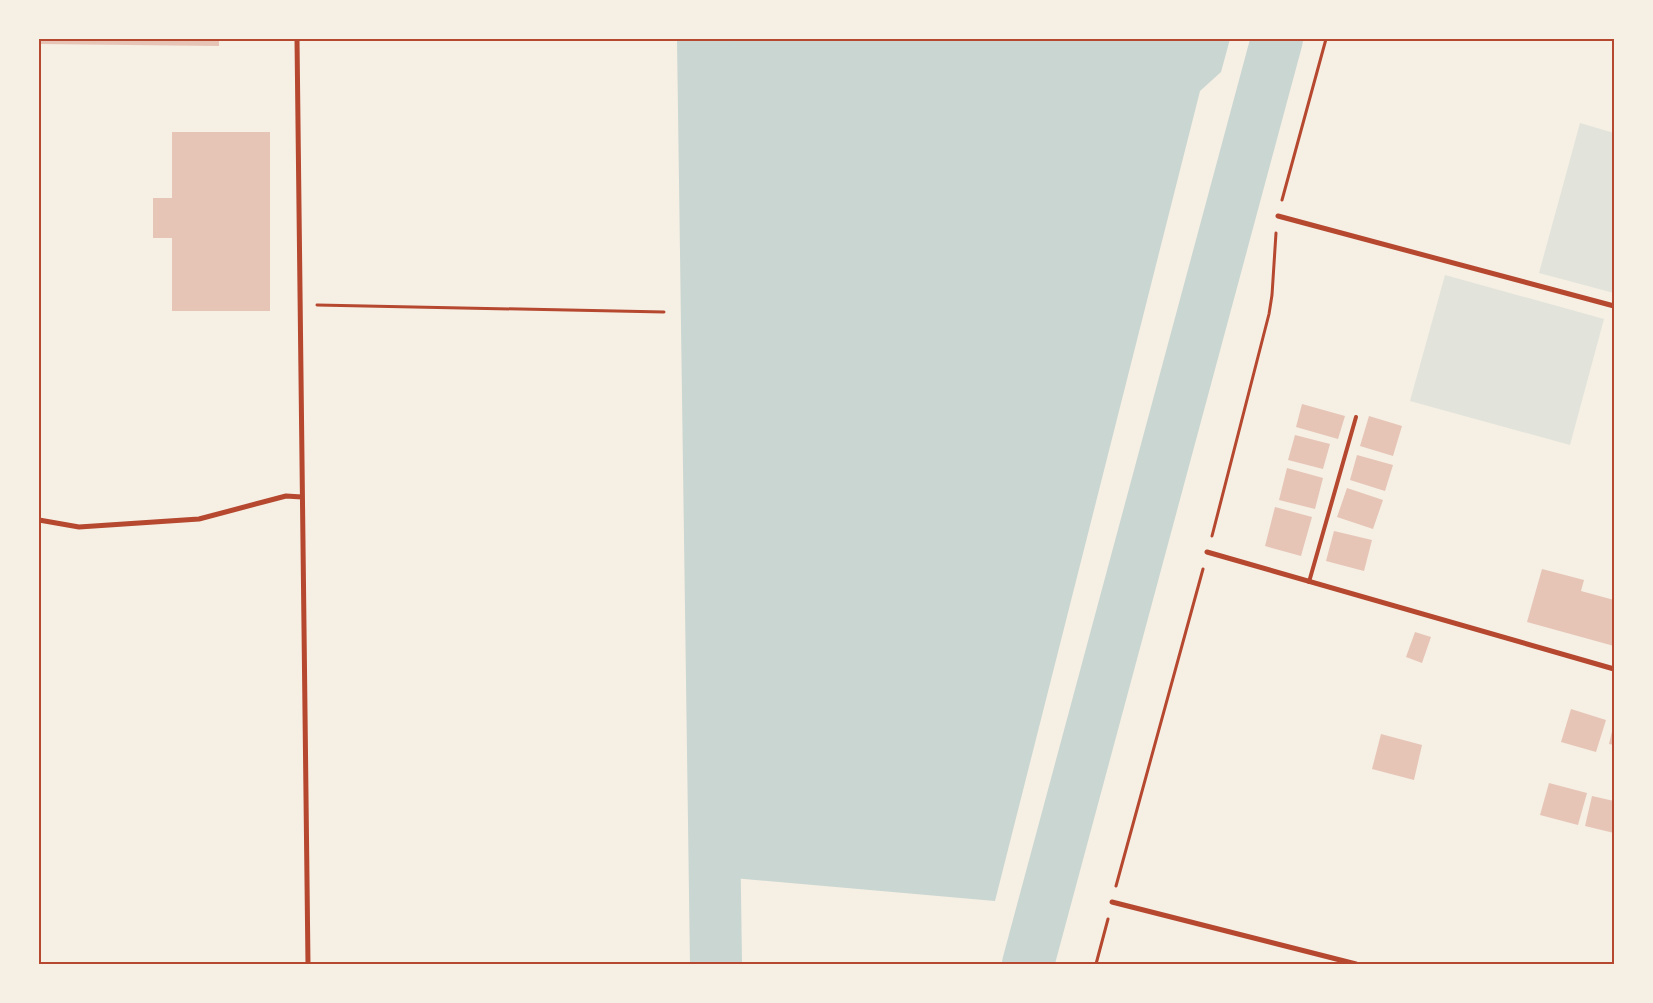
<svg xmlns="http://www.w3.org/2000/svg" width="1653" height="1003" viewBox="0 0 1653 1003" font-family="'Fira Sans',sans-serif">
<rect width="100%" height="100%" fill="#f6efe4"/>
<!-- green -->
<path fill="#e2e4dc" d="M1580,123L1614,133V293L1539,273Z
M1445,275L1604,319L1570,445L1410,401Z"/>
<!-- water -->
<path fill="#c9d6d2" d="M718,39H1230L1221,72L1200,91L995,901L733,878Z"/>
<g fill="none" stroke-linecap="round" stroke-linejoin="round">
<!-- river -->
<path stroke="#c9d6d2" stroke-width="52" d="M703,39L716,964
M1028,964L1277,39"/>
</g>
<!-- building -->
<path fill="#e6c5b7" d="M39,39H219V46L39,44Z
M172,132H270V311H172V238H153V198H172Z
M1302,404L1345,416L1338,439L1296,427Z
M1369,416L1402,426L1393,456L1360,446Z
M1295,435L1330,444L1323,469L1288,460Z
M1357,455L1393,465L1385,491L1350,480Z
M1287,468L1323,478L1315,509L1279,500Z
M1347,488L1383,500L1373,529L1337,517Z
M1275,507L1312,517L1301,556L1265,546Z
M1334,531L1372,540L1364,571L1326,561Z
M1542,569L1584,580L1581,591L1614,600V646L1527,622Z
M1415,632L1431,637L1422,663L1406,657Z
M1571,709L1606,720L1596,752L1561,742Z
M1614,723V745L1609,744Z
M1381,734L1422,745L1414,780L1372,769Z
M1549,783L1587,793L1578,825L1540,815Z
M1592,796L1614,801V833L1585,826Z"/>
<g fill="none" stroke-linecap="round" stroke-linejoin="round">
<!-- path -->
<path stroke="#b5482f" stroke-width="3" d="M1282,200L1326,39
M317,305L664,312
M1212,536L1269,314L1272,295L1276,233
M1116,886L1203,569
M1096,964L1108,919"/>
<!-- service -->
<path stroke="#b5482f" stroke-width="4" d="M1309,582L1356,417"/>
<!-- minor -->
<path stroke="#b5482f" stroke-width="5" d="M297,39L308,964
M1278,216L1614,306
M39,520L79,527L199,519L286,496L302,497
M1207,552L1614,669
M1112,902L1356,964"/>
</g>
<!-- border -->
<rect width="1653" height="1003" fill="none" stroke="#f6efe4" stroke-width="80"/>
<rect x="40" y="40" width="1573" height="923" fill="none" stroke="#b5482f" stroke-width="2"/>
</svg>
